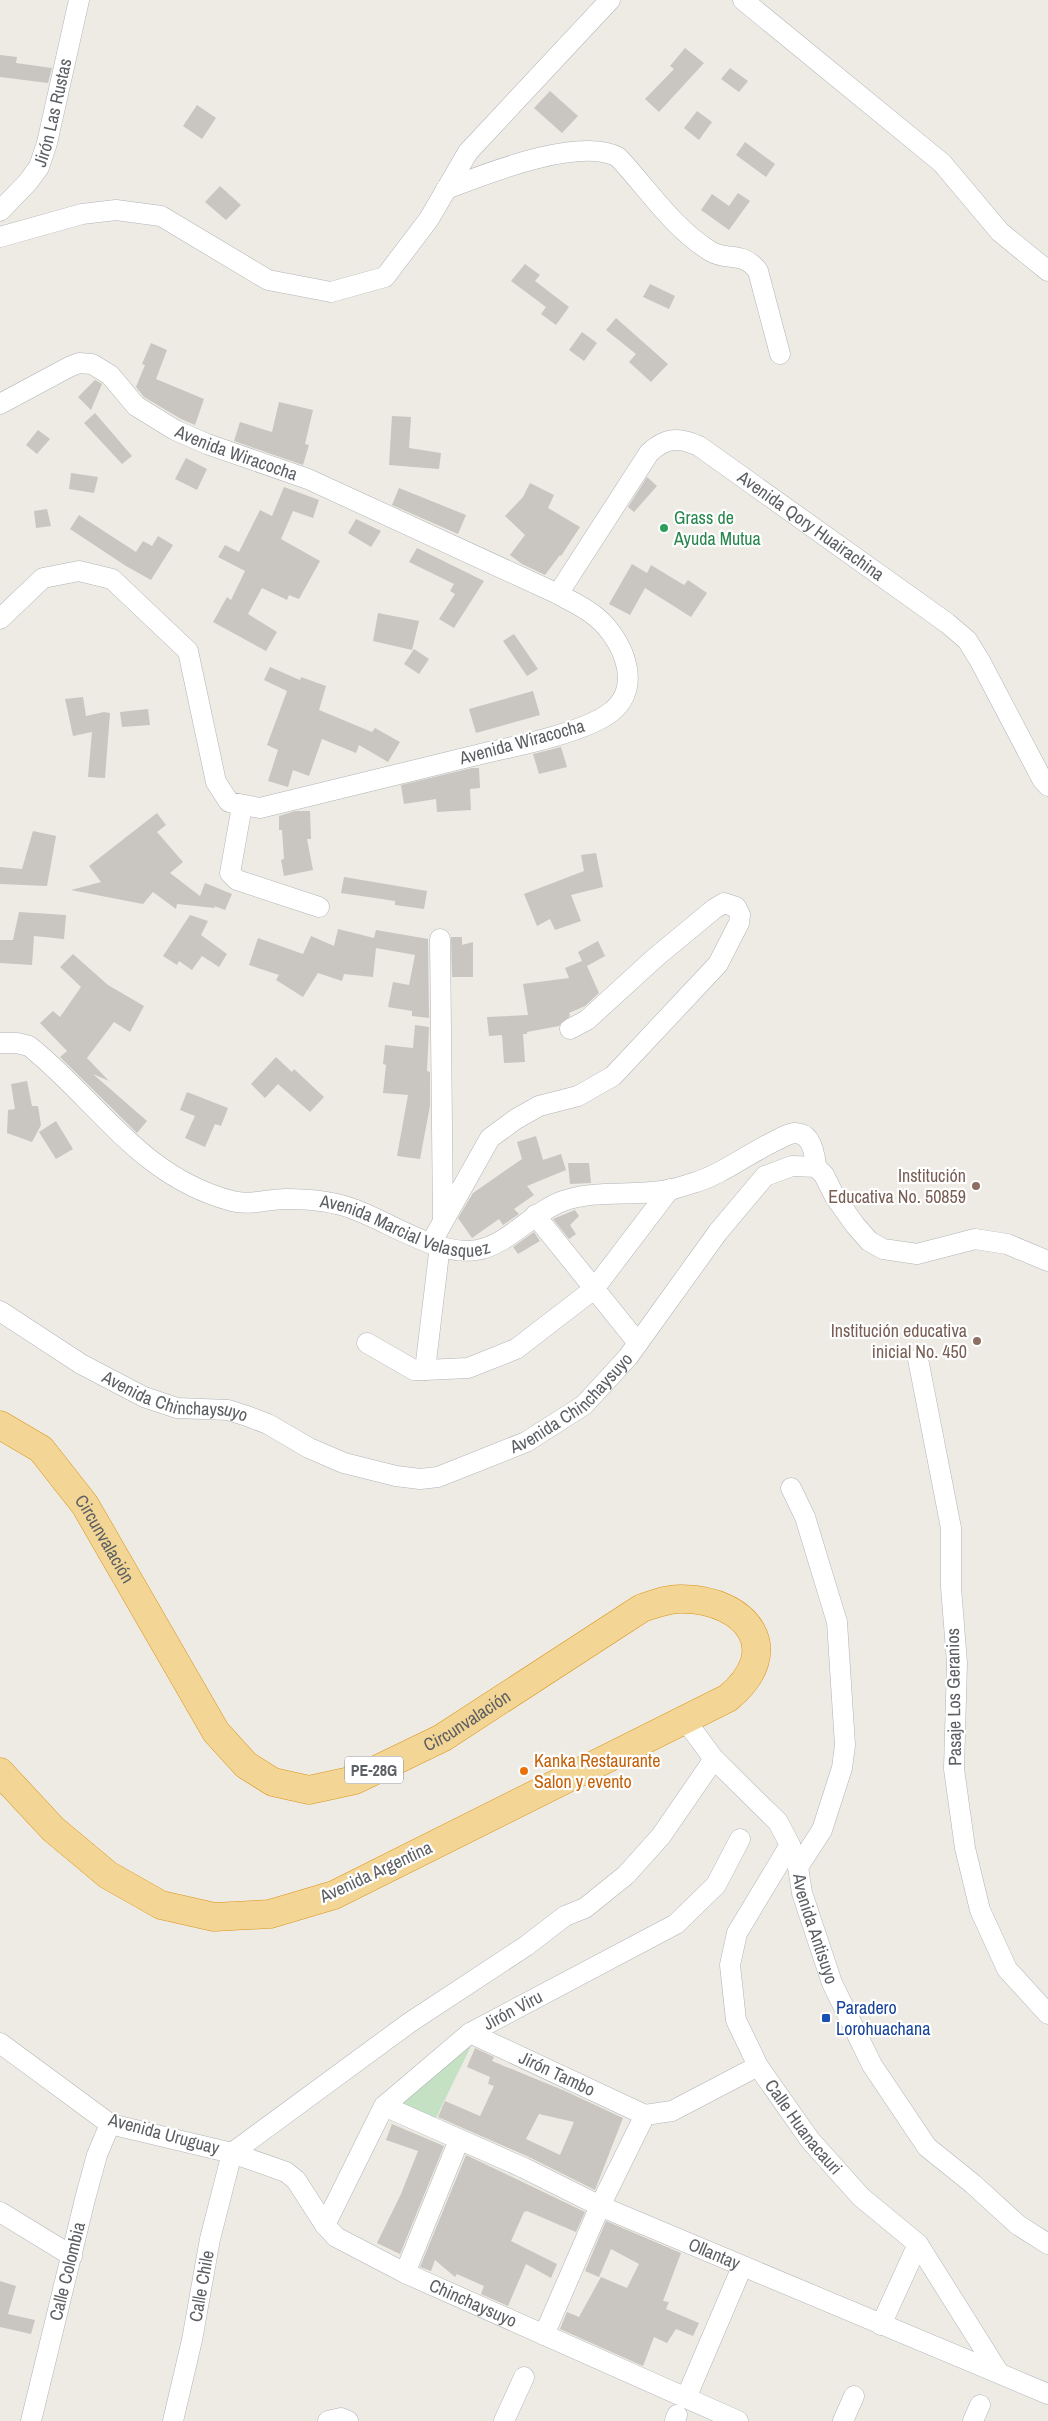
<svg xmlns="http://www.w3.org/2000/svg" width="1048" height="2421" viewBox="0 0 1048 2421" font-family="'Archivo Narrow',sans-serif">
<rect width="100%" height="100%" fill="#edebe4"/>
<!-- green -->
<path fill="#c4e2c3" d="M472,2044L433,2124L399,2105Z"/>
<!-- building -->
<path fill="#c9c5c0" fill-rule="evenodd" d="M685,48L704,63L659,112L645,99L674,69L670,66Z
M0,55L17,57L16,63L52,68L48,83L0,77Z
M730,68L748,81L739,92L721,79Z
M550,91L578,116L562,133L534,108Z
M197,105L216,118L202,139L183,126Z
M697,111L712,122L699,140L684,128Z
M745,142L775,164L766,177L736,155Z
M220,186L241,205L226,220L205,202Z
M738,193L750,201L729,230L701,210L712,194L729,206Z
M525,264L540,275L535,281L569,307L556,325L541,314L546,307L511,281Z
M650,284L675,296L669,309L643,297Z
M616,318L668,364L651,382L629,362L636,354L606,330Z
M582,332L597,343L584,361L569,350Z
M151,343L167,350L156,379L204,399L195,425L181,419L144,397L136,387L145,365L142,364Z
M95,380L102,384L91,410L78,397Z
M279,402L313,410L305,444L309,445L303,465L234,441L240,422L272,432Z
M95,413L132,456L122,464L84,423Z
M392,416L411,417L409,448L441,453L439,469L389,465Z
M38,430L50,439L37,454L26,445Z
M186,458L207,469L197,490L175,479Z
M71,473L98,477L94,493L69,489Z
M647,477L657,486L634,512L628,507Z
M530,483L554,495L548,508L580,527L561,556L560,555L545,575L522,564L510,555L525,535L505,516L523,497Z
M284,487L319,500L313,518L293,511L281,539L320,561L299,599L289,595L287,600L262,588L248,614L277,632L266,651L213,622L227,597L231,600L245,571L218,557L225,545L239,552L260,510L272,516Z
M399,488L466,515L458,534L392,505Z
M47,509L51,526L36,528L34,511Z
M79,515L136,552L143,541L152,546L158,536L173,545L151,580L126,566L70,529Z
M356,519L381,531L371,547L348,533Z
M417,548L484,581L454,628L439,619L455,594L450,591L454,584L409,562Z
M632,564L647,573L651,565L684,585L688,580L707,593L691,617L645,588L630,615L609,604Z
M378,613L419,621L412,650L373,641Z
M514,634L538,669L527,676L503,641Z
M414,649L429,659L419,674L404,664Z
M270,667L300,680L301,677L326,686L319,710L372,732L375,728L400,742L388,762L359,745L356,753L322,739L309,776L293,770L288,787L268,781L278,750L267,745L287,691L264,680Z
M533,691L540,715L476,733L469,709Z
M83,697L86,716L104,712L110,713L105,778L88,777L92,732L73,736L65,699Z
M148,709L150,725L122,727L120,712Z
M561,747L567,767L539,774L533,754Z
M472,768H479L480,788L470,789L471,810L437,812L436,799L404,804L401,785Z
M295,811H310L311,839H307L313,870L284,876L281,860L284,859L282,830H279V816Z
M157,813L166,825L157,832L183,862L170,873L200,896L205,883L232,894L225,910L214,906L215,908L177,904L176,909L153,892L143,904L71,890L101,882L89,866Z
M33,831L56,836L47,886L0,884V867L22,869Z
M596,853L603,887L571,895L581,921L555,930L550,919L537,926L524,894L584,871L581,855Z
M344,877L427,891L424,909L395,905V901L341,893Z
M19,912L66,915L64,939L34,936L32,965L0,963V940H13Z
M190,915L208,921L201,935L227,954L219,967L202,956L192,970L179,961L177,965L163,956Z
M338,929L374,938L376,930L428,939L429,1018L412,1016V1011L388,1007L393,982L409,985L415,955L376,948L373,977L344,974L342,981L318,973L303,997L276,980L279,975L249,965L258,938L303,954L311,936L334,946Z
M451,937H462V945L473,942V977H452Z
M598,941L605,956L587,966L599,993L585,1006L569,1013L570,1016L559,1026L527,1032V1034H523L525,1062L504,1063L502,1035L489,1036L487,1017L528,1015L523,984L569,978L565,968L582,961L578,952Z
M73,954L108,985L144,1006L130,1032L114,1022L87,1058L109,1081L93,1074L147,1121L137,1133L60,1057L67,1051L40,1023L53,1011L60,1017L81,987L60,967Z
M415,1025L429,1027L427,1071L430,1072V1106L420,1159L397,1156L408,1095L383,1093L386,1065L383,1064L385,1045L413,1048Z
M276,1057L292,1072L294,1069L324,1097L310,1112L278,1084L265,1098L251,1084Z
M27,1081L32,1106H38L41,1125L32,1142L7,1133L8,1110L15,1109L11,1084Z
M187,1092L228,1108L221,1126L215,1124L205,1147L185,1138L195,1116L180,1110Z
M56,1121L73,1149L56,1159L39,1132Z
M536,1136L543,1160L561,1154L566,1170L527,1186L534,1195L514,1209L519,1214L503,1225L499,1219L472,1238L458,1218L473,1193L522,1159L517,1142Z
M568,1163H589L591,1183L570,1184Z
M575,1210L579,1216L570,1225L576,1234L569,1239L553,1219Z
M534,1232L540,1241L518,1254L513,1247Z
M475,2048L494,2057L492,2061L565,2091L623,2118L595,2190L529,2157L438,2117L445,2101L480,2116L494,2086L488,2084L490,2077L467,2067ZM539,2114L574,2122L560,2155L526,2139Z
M392,2124L444,2146L400,2254L377,2243L401,2194L418,2151L386,2140Z
M466,2155L585,2212L576,2232L527,2211L524,2212L511,2241L557,2264L551,2278L526,2264L508,2306L481,2294L484,2286L457,2274L455,2277L435,2260L431,2271L420,2267Z
M606,2221L681,2253L663,2301L669,2302L666,2309L699,2323L693,2336L676,2329L667,2343L654,2337L643,2366L560,2329L567,2312L579,2317L601,2277L627,2288L639,2264L611,2249L599,2277L585,2271Z
M0,2281L16,2286L8,2314L35,2320L31,2334L0,2327Z"/>
<g fill="none" stroke-linecap="round" stroke-linejoin="round">
<defs>
<g id="minor">
<path d="M743,0L942,163L1000,232L1048,271"/>
<path d="M446,189C486,174 579,136 618,157C648,189 672,227 710,251C728,262 742,250 758,271L780,354"/>
<path id="s1" d="M0,211L28,182L39,167L47,143L79,0"/>
<path d="M0,237L82,214L116,210L161,216L268,280L331,292L385,277L429,219L468,152L610,0"/>
<path id="s2" d="M0,404L69,367L79,363L92,364L110,375L136,406L175,430L207,444L308,479L558,594C568,600 580,605 591,613C620,633 646,685 611,712C586,732 517,746 485,753C410,771 335,789 260,808L229,802L216,782L188,651L112,579L79,571L43,578L0,619"/>
<path id="s3" d="M558,594L649,453C666,437 679,437 699,446L947,623L967,640L980,661L1042,779L1048,786"/>
<path d="M242,806L230,873L237,880L319,907"/>
<path d="M440,939L443,1219"/>
<path id="s4" d="M0,1043H17L29,1046C98,1101 140,1177 232,1201C250,1206 267,1199 286,1199C307,1199 333,1201 353,1209C388,1221 439,1257 477,1250C508,1245 532,1212 563,1201C594,1190 629,1196 662,1191C672,1190 683,1186 693,1183C721,1175 746,1155 773,1142C779,1139 787,1134 794,1133C812,1132 815,1155 816,1167"/>
<path d="M535,1215L638,1343"/>
<path d="M431,1243L490,1138L516,1119L539,1106L578,1096L613,1076L718,964L739,923L740,915L736,907L724,903L714,909L656,957L587,1020L570,1029"/>
<path id="s5" d="M0,1311L81,1364L144,1397L177,1408L228,1410L247,1416L268,1424L309,1448L344,1463L396,1476L420,1479L438,1477L526,1442L584,1405L628,1357L718,1232L765,1176L792,1166L816,1167L824,1175L835,1197L855,1225L869,1241L883,1249L917,1254L975,1239L1007,1244L1048,1261"/>
<path d="M367,1343L414,1370H425L468,1368L516,1349L594,1289L670,1189"/>
<path d="M918,1359L951,1528V1587L957,1663L954,1769L965,1848L980,1910L1007,1969L1048,2014"/>
<path d="M425,1370L440,1245"/>
<path d="M791,1488L805,1517L837,1622L845,1745L842,1768L822,1830L798,1867"/>
<path id="s6" d="M685,1720L714,1759L778,1822L790,1845L798,1867L802,1893L832,1983L872,2065L927,2147L973,2184L1018,2225L1048,2244"/>
<path id="s7" d="M790,1845L737,1933L730,1965L736,2020L758,2066L810,2140L861,2197L918,2244L999,2373"/>
<path id="s8" d="M470,2033L645,2115"/>
<path id="s9" d="M0,2043L110,2124L232,2153L286,2172L296,2180L325,2225L336,2237L405,2273L738,2421"/>
<path id="s10" d="M384,2106L524,2168L600,2206L1048,2394"/>
<path d="M232,2153L409,2023L526,1946L565,1916L585,1908L626,1875L661,1836L714,1759"/>
<path d="M0,2212L72,2256"/>
<path id="s11" d="M325,2225L384,2106L470,2033L676,1924L716,1885L740,1839"/>
<path d="M405,2273L459,2140"/>
<path d="M881,2325L918,2244"/>
<path d="M544,2335L600,2206L645,2115L672,2111L758,2066"/>
<path d="M686,2398L742,2267"/>
<path id="s12" d="M31,2421L85,2199L97,2155L110,2124"/>
<path id="s13" d="M173,2421L192,2340L210,2239L232,2153"/>
<path d="M328,2421L341,2418L348,2421"/>
<path d="M504,2421L524,2377"/>
<path d="M675,2421L677,2415"/>
<path d="M843,2421L854,2396"/>
<path d="M973,2421L980,2405"/>
</g>
<g id="highway">
<path id="s14" d="M0,1425L41,1449L85,1505L216,1732L246,1765L273,1782L309,1790L355,1780L442,1738L642,1608C655,1604 669,1598 683,1599C747,1600 786,1650 728,1698L334,1895L270,1914L214,1917L161,1905L108,1875L53,1829L0,1772"/>
</g>
</defs>
<!-- minor casing -->
<use href="#minor" stroke="#b1b4b8" stroke-width="21"/>
<!-- highway casing -->
<use href="#highway" stroke="#db9316" stroke-width="29"/>
<!-- minor -->
<use href="#minor" stroke="#fff" stroke-width="20"/>
<!-- highway -->
<use href="#highway" stroke="#f3d695" stroke-width="28"/>
</g>
<!-- markers -->
<circle fill="#2e9e5b" stroke="#fff" stroke-width="2" cx="664" cy="528" r="5"/>
<g fill="#8d6e63" stroke="#fff" stroke-width="2">
<circle cx="976" cy="1186" r="5"/>
<circle cx="977" cy="1341" r="5"/>
</g>
<circle fill="#e8710a" stroke="#fff" stroke-width="2" cx="524" cy="1771" r="5"/>
<rect fill="#1a4fb4" stroke="#fff" stroke-width="2" x="821" y="2013" width="10" height="10" rx="2.5"/>
<g text-anchor="middle" stroke-width="4.5" stroke-linejoin="round" paint-order="stroke">
<!-- shield labels -->
<rect fill="#fff" stroke="#8d8f92" stroke-width="1" x="345" y="1756.5" width="58" height="27" rx="4"/>
<g font-size="16" font-weight="bold" fill="#5c5f63">
<text x="374" y="1776">PE-28G</text>
</g>
<!-- street labels -->
<g font-size="18" fill="#5c5f63" stroke="#fff">
<text dy="6" stroke="none"><textPath href="#s1" startOffset="115">Jirón Las Rustas</textPath></text>
<text dy="6" stroke="none"><textPath href="#s2" startOffset="275">Avenida Wiracocha</textPath></text>
<text dy="6" stroke="none"><textPath href="#s3" startOffset="360">Avenida Qory Huairachina</textPath></text>
<text transform="translate(522 742) rotate(-15)" y="6">Avenida Wiracocha</text>
<text dy="6" stroke="none"><textPath href="#s4" startOffset="466">Avenida Marcial Velasquez</textPath></text>
<text dy="6" stroke="none"><textPath href="#s5" startOffset="198">Avenida Chinchaysuyo</textPath></text>
<text dy="6" stroke="none"><textPath href="#s5" startOffset="632">Avenida Chinchaysuyo</textPath></text>
<text dy="6" stroke="none"><textPath href="#s14" startOffset="158">Circunvalación</textPath></text>
<text transform="translate(954 1697) rotate(-91)" y="6">Pasaje Los Geranios</text>
<text dy="6" stroke="none"><textPath href="#s14" startOffset="668">Circunvalación</textPath></text>
<text transform="translate(376 1872) rotate(-25)" y="6">Avenida Argentina</text>
<text dy="6" stroke="none"><textPath href="#s6" startOffset="252">Avenida Antisuyo</textPath></text>
<text dy="6" stroke="none"><textPath href="#s11" startOffset="294">Jirón Viru</textPath></text>
<text dy="6" stroke="none"><textPath href="#s8" startOffset="96">Jirón Tambo</textPath></text>
<text dy="6" stroke="none"><textPath href="#s7" startOffset="318">Calle Huanacauri</textPath></text>
<text transform="translate(164 2134) rotate(15)" y="6">Avenida Uruguay</text>
<text dy="6" stroke="none"><textPath href="#s10" startOffset="362">Ollantay</textPath></text>
<text dy="6" stroke="none"><textPath href="#s12" startOffset="154">Calle Colombia</textPath></text>
<text dy="6" stroke="none"><textPath href="#s13" startOffset="138">Calle Chile</textPath></text>
<text dy="6" stroke="none"><textPath href="#s9" startOffset="554">Chinchaysuyo</textPath></text>
</g>
<!-- leisure labels -->
<g font-size="18" fill="#27864d" stroke="#fff" text-anchor="start">
<text x="674" y="524">Grass de<tspan x="674" dy="21">Ayuda Mutua</tspan></text>
</g>
<!-- education labels -->
<g font-size="18" fill="#785e54" stroke="#fff" text-anchor="end">
<text x="966" y="1182">Institución<tspan x="966" dy="21">Educativa No. 50859</tspan></text>
<text x="967" y="1337">Institución educativa<tspan x="967" dy="21">inicial No. 450</tspan></text>
</g>
<!-- food labels -->
<g font-size="18" fill="#c56008" stroke="#fff" text-anchor="start">
<text x="534" y="1767">Kanka Restaurante<tspan x="534" dy="21">Salon y evento</tspan></text>
</g>
<!-- transit labels -->
<g font-size="18" fill="#164399" stroke="#fff" text-anchor="start">
<text x="836" y="2014">Paradero<tspan x="836" dy="21">Lorohuachana</tspan></text>
</g>
</g>
</svg>
